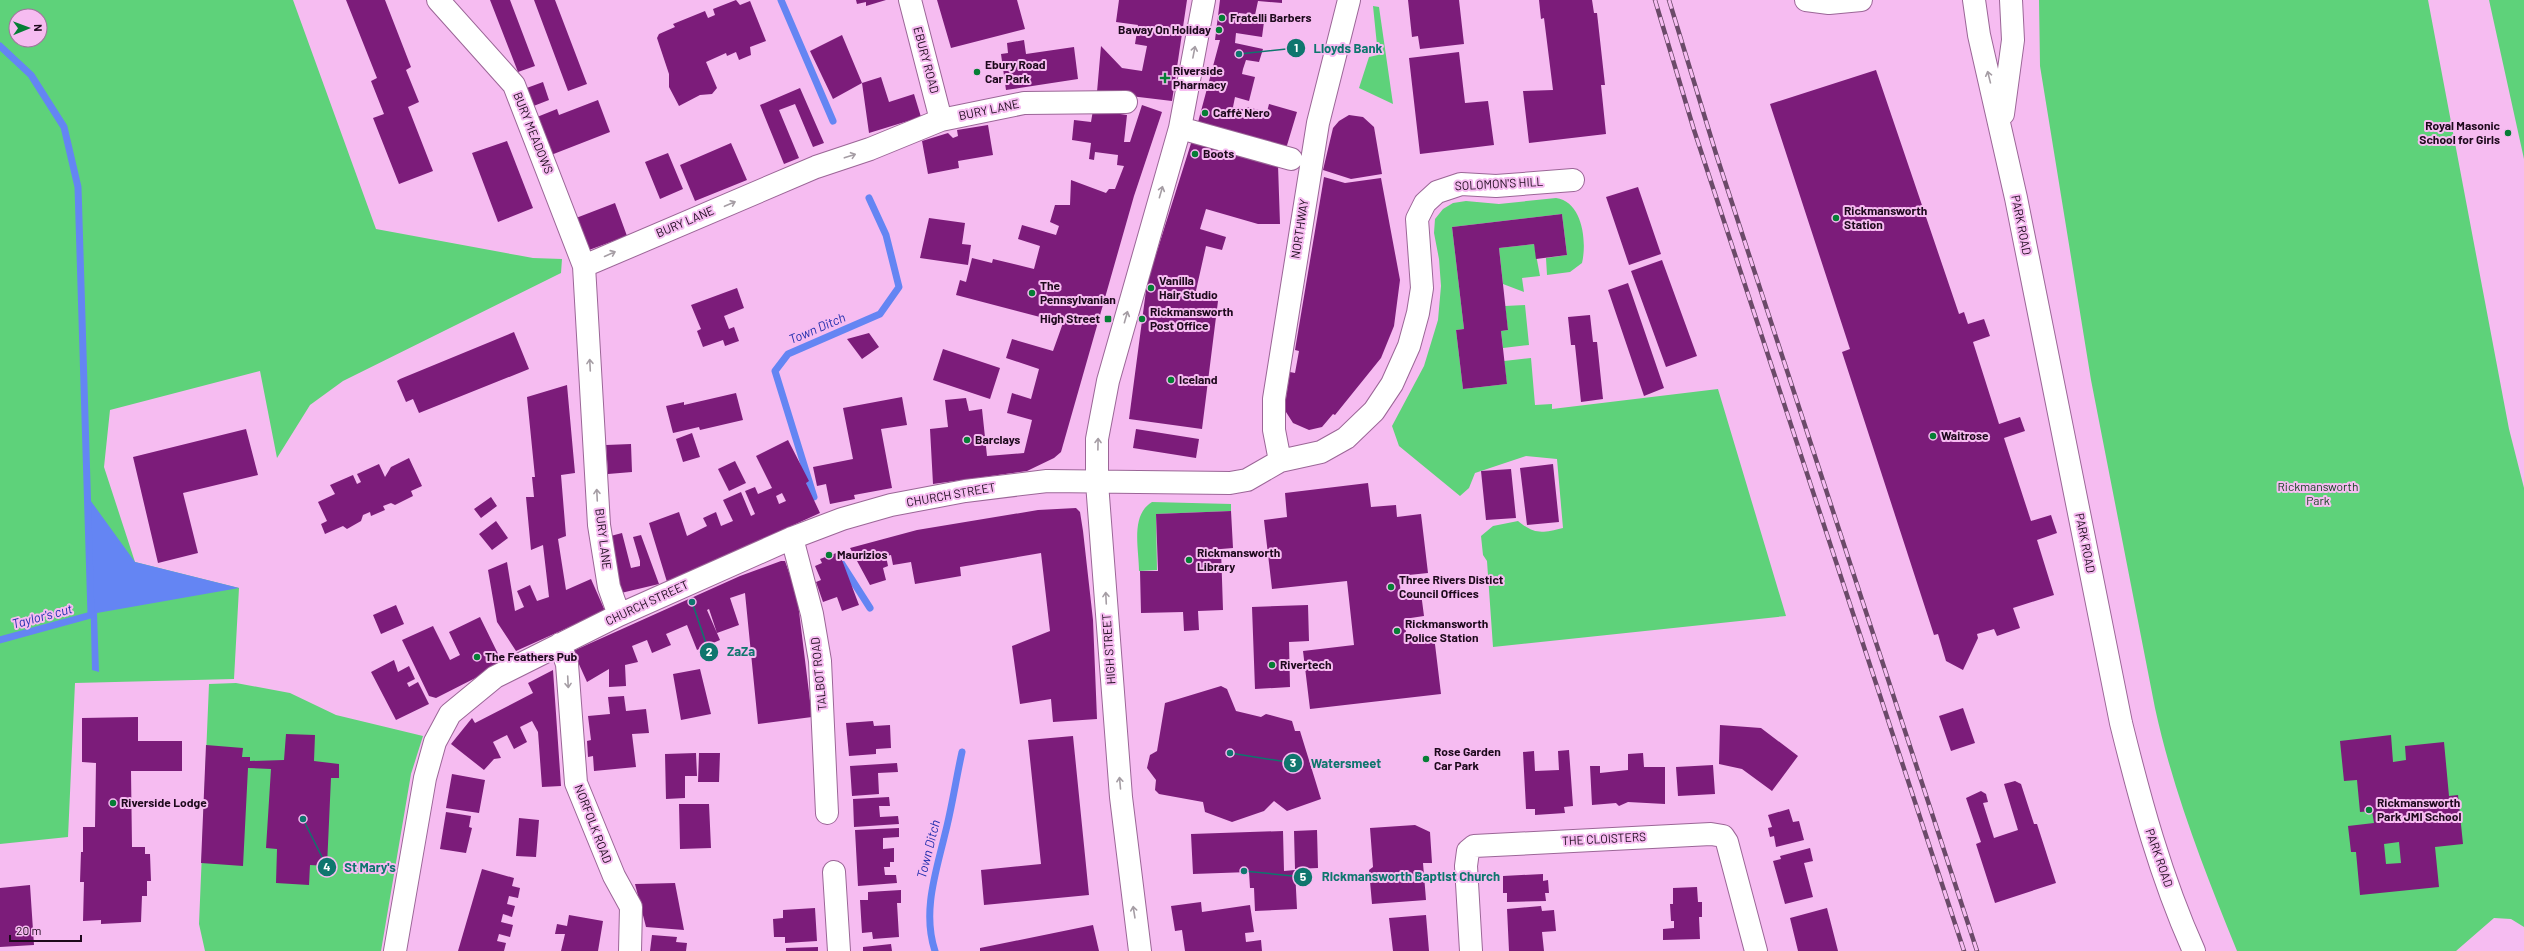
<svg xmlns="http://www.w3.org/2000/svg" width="2524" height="951" viewBox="0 0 2524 951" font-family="Barlow,sans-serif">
<rect width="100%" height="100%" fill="#f6bcf1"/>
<!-- green -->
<path fill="#5ed27a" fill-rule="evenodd" d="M0,0H293L376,229L533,258L562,259L561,273L343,381L310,405L277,458L260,371L110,410L104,467L135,562L239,588L234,679L75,683L68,837L0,844ZM16,16H40V40H16Z
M2039,0H2428L2509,429L2524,488V927L2511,919L2494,918L2456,951H2237C2205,872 2173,791 2155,708L2091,380L2040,66Z
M2489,0H2524V159Z
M1373,6L1379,7L1393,104L1359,88L1369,57L1378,55Z
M1556,198C1583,202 1587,242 1582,263L1570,272L1547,275L1546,258L1567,255L1562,214L1452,227L1464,329L1456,330L1463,389L1507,384L1504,361L1531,358L1535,405L1552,404V409L1718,389L1786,616L1493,647L1487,561L1483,555L1481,536L1493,526L1518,521C1535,535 1542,533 1563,528L1557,459L1526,456L1475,473L1469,488L1460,496L1399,446L1392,426L1424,366L1438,320L1441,286L1439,259L1434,233L1435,219L1443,209L1453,203L1466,201L1499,204Z
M1534,244L1540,276L1522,278L1524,292L1503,284L1499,248Z
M1525,305L1529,345L1503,348L1501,331L1508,330L1505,306Z
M1152,502L1231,504V511L1156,514L1157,570L1139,571C1139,549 1130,515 1152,502Z
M236,683L290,693L336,715L423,736L411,774L381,951H205L199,924L209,684Z"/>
<!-- water -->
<path fill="#6485f3" d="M88,497L135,562L239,588L97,613L99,672L92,670Z"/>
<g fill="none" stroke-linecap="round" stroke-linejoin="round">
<!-- stream -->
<path stroke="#6485f3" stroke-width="7" d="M781,0L833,121
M0,46L31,75L64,127L78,187L91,615L0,640
M814,497L775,371L788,354L880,314L899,287L886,235L869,198
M840,561L870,608
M935,951C922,912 936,872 945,834C952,807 956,779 962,752"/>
</g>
<!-- building -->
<path fill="#7c1c7a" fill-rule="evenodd" d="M346,0H385L411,67L406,70L419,102L408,107L433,171L399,184L373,118L384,114L371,81L377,78Z
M490,0H510L535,66L518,72Z
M534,0H555L587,84L568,91Z
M736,0L740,5L750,1L766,41L750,47L751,55L739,60L736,52L727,56L726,53L706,62L717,88L712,94L700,95L679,106L669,87V74L657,38L659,34L675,27L673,24L705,11L708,18L715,15L713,9Z
M856,0H886L866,6V2L857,4Z
M937,0H1017L1025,29L951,48Z
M1119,0H1187L1172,101L1097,92L1101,46L1122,68L1142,71L1147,46L1135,44L1138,25L1116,22Z
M1220,0H1282V3L1258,1L1255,15L1239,13V18L1264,22L1262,37L1236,33L1235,43L1263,49L1259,62L1246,60L1243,69L1242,74L1255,77L1249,101L1235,97L1233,107L1246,110L1247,107L1267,112L1269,104L1297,112L1285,152L1197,126L1220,40H1215Z
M1408,0H1459L1464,44L1420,49L1418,36L1412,37Z
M1539,0H1592L1594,13H1597L1605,85H1601L1606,134L1529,143L1523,91L1553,90L1544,18L1541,19Z
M842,35L862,83L881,77L889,102L914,94L921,117L869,133L862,83L833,99L810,51Z
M1024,40L1026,54L1074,47L1078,79L1006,90L1001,54L1008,53L1007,43Z
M1459,52L1465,103L1488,101L1494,145L1420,154L1409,58Z
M1876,70L1959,314L1964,312L1968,324L1984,319L1990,336L1973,342L1999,424L2020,417L2025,431L2004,438L2031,521L2051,515L2057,533L2037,540L2054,595L2013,608L2020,628L1997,636L1994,629L1977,634L1978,638L1963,670L1946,661L1938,634L1934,635L1842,352L1850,349L1770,104Z
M543,82L549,100L531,107L524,89Z
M800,88L824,143L813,147L795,104L779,110L799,158L784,164L760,105Z
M598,100L610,132L551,155L537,117L557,109L559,115Z
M1142,105L1162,112L1134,196L1061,452L1054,458L1027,471L933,484L930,429L948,427L945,400L966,398L969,411L982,409L987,456L1024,453L1032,420L1007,413L1012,393L1031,399L1039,369L1006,358L1012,339L1053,351L1063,323L956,295L960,280L966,282L972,258L992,263L993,259L1034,269L1040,246L1018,239L1022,225L1056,235L1059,226L1050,222L1055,205H1070L1071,180L1106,193L1109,189H1115L1124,166L1117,165L1118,155L1095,152L1094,160L1089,159L1091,143L1072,140L1074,120L1091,122L1093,110L1127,115L1124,142H1130Z
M1349,115L1363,117L1374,127L1382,174L1351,179L1323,170L1333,128L1339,121Z
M988,125L993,155L958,161L959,168L928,174L922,141L948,133L953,138L958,136L957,130Z
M1193,137L1278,165L1280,224H1258L1206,209L1200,229L1226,237L1222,250L1206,246L1195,295L1218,301L1202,429L1129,419L1147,283Z
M507,141L533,208L498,222L472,153Z
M731,143L747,180L695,201L680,165Z
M668,153L683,189L660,199L645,162Z
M1324,177L1345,183L1381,178L1400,280L1394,326L1381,358L1335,415L1333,414L1322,427L1309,430L1293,423L1286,412L1285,404L1290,372L1295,373L1299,351L1295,350Z
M1638,187L1661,254L1629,265L1606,197Z
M615,203L627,236L589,250L576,218Z
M1562,214L1567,255L1536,259L1534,244L1499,248L1508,330L1501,331L1507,384L1463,389L1456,330L1464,329L1452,227Z
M929,218L965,223L962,244L971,245L968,265L920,258Z
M1662,260L1697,356L1666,367L1631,271Z
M1628,283L1664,388L1644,396L1608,290Z
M737,288L744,308L724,316L729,329L734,327L739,341L725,346L723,340L703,347L697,331L701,329L691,305Z
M1590,315L1593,342H1597L1603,399L1581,402L1575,345H1571L1568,317Z
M514,332L529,369L419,413L413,399L406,402L397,381L400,379Z
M869,333L879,347L862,359L847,339Z
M943,349L1000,368L990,399L933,380Z
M567,385L575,473L561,475L566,536L558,539L566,590L591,579L605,611L516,651L497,622L488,570L507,562L515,611L524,607L517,591L530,585L537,601L549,597L543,545L531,550L526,497H534L532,477H535L527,397Z
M736,393L743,420L700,430L699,427L673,433L666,406L684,402V405Z
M902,397L907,425L881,429L892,488L854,495L855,499L830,504L826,484L817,486L813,467L853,459L843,408Z
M246,429L258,475L183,493L198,553L158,563L133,457Z
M1136,429L1199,439L1196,458L1133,448Z
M692,433L700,457L683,462L676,439Z
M788,440L809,481L806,483L820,513L667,582L649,523L679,512L687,536L707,526L703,518L716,512L721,526L733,521L723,500L741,492L751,516L755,514L745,491L755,487L758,494L772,488L756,456ZM782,493L786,501L779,504L776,496Z
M631,444L632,472L608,474L606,445Z
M409,458L422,486L411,491L413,496L395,505L391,503L383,506L385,510L371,516L370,512L363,515L361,521L347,529L343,526L325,534L321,524L327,521L318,502L335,494L330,485L353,475L357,484L361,482L357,474L379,464L385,477L391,467Z
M735,461L746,483L729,491L718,469Z
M1553,464L1559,522L1527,525L1520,468Z
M1511,469L1516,518L1486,520L1481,471Z
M1368,483L1371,507L1396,505L1397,517L1421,514L1428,573L1399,576L1401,595L1421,593L1424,616L1404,619L1407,639L1434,636L1441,694L1310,709L1303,651L1354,645L1347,581L1272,589L1264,520L1287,517L1285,493Z
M491,497L497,506L481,518L474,509Z
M1076,508L1080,512L1083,531L1093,620L1097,719L1053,722L1051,699L1020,704L1012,646L1050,631L1041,553L960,567L961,576L915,584L911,562L893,565L891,555L886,556L888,566L883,568L886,580L870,585L850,548L917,530L1038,510Z
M1231,511L1233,548L1221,549L1223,610L1198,611L1199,630L1184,631L1183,612L1141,613L1140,571H1158L1156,514Z
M496,521L508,538L492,550L479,534Z
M622,533L631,568L640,566V561L633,537L641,535L659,584L621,593L607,537Z
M839,552L859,605L842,611L837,597L823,602L816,582L821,580L815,566L822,563L820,559Z
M781,561H785L797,595L812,717L758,724L745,593L730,598L739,625L717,633L709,609L707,610L720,640L697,650L687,625L666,634L671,645L652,653L647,640L632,646L638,662L625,665L626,686L609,687V669L587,682L573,651L740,576Z
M396,605L404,624L381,634L373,615Z
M1308,605L1309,641L1289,642L1290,687L1255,689L1252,607Z
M480,617L503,664L436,698L429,696L402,640L433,626L450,660L460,655L449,632Z
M394,660L398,672L409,666L415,679L407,683L409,687L418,682L429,704L396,720L371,672Z
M700,669L711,714L681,720L673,674Z
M553,670L561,786L542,787L538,732L532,721L520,727L527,742L514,749L507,735L493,742L501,758L494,759L484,770L451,744L472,718L475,723L533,693L528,683Z
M1221,686L1227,689L1236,711L1261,717L1266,714L1292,721L1295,731H1300L1321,799L1287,811L1274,801L1264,811L1232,822L1205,812L1203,802L1159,794L1155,790L1156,780L1147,768L1150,755L1157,751L1165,703Z
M624,696L626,711L646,709L649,733L632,734L636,767L594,771L593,756L588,757L587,741L591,740L588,716L610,714L608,697Z
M1963,708L1975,743L1951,751L1939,716Z
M138,717V741H182V771H131L132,847H145V854H150L151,881H147V896H142L141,922L101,924V920L83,921L84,882H80L81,852H83V827H95L96,763L82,762V718Z
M873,721L874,726L890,725L891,748L876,749V754L849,756L846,723Z
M1720,725L1761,728L1798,756L1772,791L1742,769L1719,764Z
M286,734L315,735L314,761L339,764V778H331L327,866L310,865L309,885L276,883L277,849L266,848L271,769L248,768L243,866L201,863L206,745L243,748L242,757H250V761L284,760Z
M2391,735L2393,762L2406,760L2405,746L2444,742L2449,796L2458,795L2463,844L2435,847L2439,887L2360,895L2356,852H2351L2348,826L2374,823L2372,811L2360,812L2357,780L2344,781L2340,741ZM2399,842L2401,863L2386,864L2384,844Z
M1073,736L1089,895L984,905L981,870L1041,864L1028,740Z
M1569,750L1573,806L1564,807L1565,813L1535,815V809H1526L1523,752L1534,751L1535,771L1559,770L1558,751Z
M696,753L697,776H685V798L666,799L665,754Z
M699,753H720L719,782H698Z
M1643,753L1644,767H1665V804L1628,802L1619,806L1616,803L1592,805L1590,766H1600V773L1628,770V754Z
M897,763L898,772L878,773L879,794L852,796L850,766Z
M1713,765L1715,794L1678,796L1676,767Z
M452,774L485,780L479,813L446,808Z
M2015,781L2021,784L2034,824H2037L2056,883L1995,903L1976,844L1981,842L1966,798L1981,791L1986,794L1988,802L1983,803L1994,838L2018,830L2004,784Z
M889,797L890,806H879L880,817L898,816L899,824L854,827L853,799Z
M679,804H709L711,848L680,849Z
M1789,809L1793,822L1799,821L1804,840L1776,847L1774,836L1770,837L1768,828L1772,827L1768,815Z
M446,812L471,816L469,827L472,828L466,853L440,849Z
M519,818L539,820L536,857L516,856Z
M1415,825L1430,832L1432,863H1423L1426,900L1372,904L1369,870L1373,867L1370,828Z
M899,828V837L883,838V849L894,848V862H890V867H884L885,875H896L897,883L858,886L855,830Z
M1317,830L1318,868L1295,869L1294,831Z
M1283,831L1284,871L1295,870L1297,909L1255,911L1254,888H1250L1249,872L1193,874L1191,834Z
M1810,848L1813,861L1804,863L1813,897L1785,904L1773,861L1781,859L1780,856Z
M482,869L514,878L512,886L520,888L518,898L509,896L507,904L515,906L512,917L503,914L501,922L513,925L510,937L499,934L497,941L506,943L504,951H458Z
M1543,874V881L1548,880L1549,893H1545L1546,901L1507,902V893H1503V876Z
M675,883L684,930L646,927L635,884Z
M30,885L34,945L0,947V888Z
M1697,887L1698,902H1702V917H1699L1700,939L1663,940V929L1674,928V921H1671L1670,904H1673V888Z
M901,890V903H897L899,937L873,939L872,932L862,933L860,900H868V892Z
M1201,902L1202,912L1250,905L1254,932L1245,933L1246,942L1261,940L1262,951H1185L1182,930L1175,931L1171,906Z
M1541,906L1542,911L1554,910L1556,931L1542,932L1544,951H1509L1507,909Z
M815,908L817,941L785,943V937H774L773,919L783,918V910Z
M1827,908L1838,951H1798L1790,918Z
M569,915L603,921L598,951H561L565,934H555L557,924L567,926Z
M1426,915L1429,951H1393L1389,918Z
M1093,925L1099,951H980V948Z
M652,935L677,937L676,942L687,943L686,951H650Z
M891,944L892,951H863V947Z
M818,947V951H786V948Z"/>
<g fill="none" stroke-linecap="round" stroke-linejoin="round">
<defs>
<path id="street" d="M438,0L514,85L584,266
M910,0L941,120
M1806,0L1829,3L1861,0
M1180,128L1291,159
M1280,461L1274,430V399L1318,123L1349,0
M792,538L812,614L820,661L827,813
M619,615L609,587L599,525L584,266L816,167L870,149L941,120L1024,103L1126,102
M560,644L567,664L576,783L614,876L631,907L630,951
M834,872L839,951
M395,951L425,778L435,742L450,714L495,677L619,615L792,538L842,519L891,505L965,491L1047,481L1230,483L1247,480L1280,461L1321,452L1346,438L1374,411L1392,384L1409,346L1418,313L1422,288L1417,219L1425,203L1437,192L1461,184L1496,186L1573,180
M1140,951L1121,797L1097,483V439L1108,381L1180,128L1204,0
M1471,951L1466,866L1468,851L1474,846L1711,834L1723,836L1727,842L1756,951"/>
<path id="primary" d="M1974,0L1979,35L2016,198L2121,723C2140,800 2161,878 2194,951
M2003,114L2013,40L2011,0"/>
</defs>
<!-- street casing -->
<use href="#street" stroke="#9b6697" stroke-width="24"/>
<!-- primary casing -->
<use href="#primary" stroke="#9b6697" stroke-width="24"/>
<!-- street -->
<use href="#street" stroke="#fff" stroke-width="22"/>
<!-- primary -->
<use href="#primary" stroke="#fff" stroke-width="22"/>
<defs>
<path id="rail" d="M1655,0L1694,130L1964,951
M1669,0L1717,157L1977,951"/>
</defs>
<!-- rail casing -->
<use href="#rail" stroke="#6b4a69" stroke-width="4.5"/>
<!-- rail -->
<use href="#rail" stroke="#f6bcf1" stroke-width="3" stroke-dasharray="9" stroke-linecap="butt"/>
</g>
<!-- one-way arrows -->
<defs><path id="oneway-shaft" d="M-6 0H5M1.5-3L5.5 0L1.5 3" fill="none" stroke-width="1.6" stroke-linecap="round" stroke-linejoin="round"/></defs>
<g stroke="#a59da4">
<use href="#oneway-shaft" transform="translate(1194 52) rotate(-79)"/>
<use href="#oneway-shaft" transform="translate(1989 77) rotate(-104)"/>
<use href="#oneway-shaft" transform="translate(850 156) rotate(-18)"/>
<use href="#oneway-shaft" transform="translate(1161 192) rotate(-74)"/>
<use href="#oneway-shaft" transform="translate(730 204) rotate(-23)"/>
<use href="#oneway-shaft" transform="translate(610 254) rotate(-24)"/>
<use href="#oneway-shaft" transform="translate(1126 317) rotate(-74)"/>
<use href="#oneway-shaft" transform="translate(590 365) rotate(-93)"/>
<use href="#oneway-shaft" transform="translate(1098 444) rotate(-89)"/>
<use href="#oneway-shaft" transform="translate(597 495) rotate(-93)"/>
<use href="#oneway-shaft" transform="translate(1106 598) rotate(-93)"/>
<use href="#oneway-shaft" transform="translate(568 682) rotate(87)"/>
<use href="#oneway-shaft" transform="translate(1120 783) rotate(-95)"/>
<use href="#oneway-shaft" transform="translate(1134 912) rotate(-99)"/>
</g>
<!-- markers -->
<g fill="#067e35" stroke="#f6bcf1" stroke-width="1.5">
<circle cx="1222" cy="18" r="4"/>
<circle cx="1219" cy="30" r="4"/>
<circle cx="977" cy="72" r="4"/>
<path d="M1163 72h4v4h4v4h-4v4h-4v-4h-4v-4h4z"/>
<circle cx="1205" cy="113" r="4"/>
<circle cx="2508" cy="133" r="4"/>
<circle cx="1195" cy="154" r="4"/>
<circle cx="1836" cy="218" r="4"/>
<circle cx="1151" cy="288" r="4"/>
<circle cx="1032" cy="293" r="4"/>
<rect x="1104" y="315" width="8" height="8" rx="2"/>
<circle cx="1142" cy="319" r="4"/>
<circle cx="1171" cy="380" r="4"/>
<circle cx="1933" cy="436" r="4"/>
<circle cx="967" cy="440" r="4"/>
<circle cx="829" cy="555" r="4"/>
<circle cx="1189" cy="560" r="4"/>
<circle cx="1391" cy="587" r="4"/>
<circle cx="1397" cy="631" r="4"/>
<circle cx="477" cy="657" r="4"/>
<circle cx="1272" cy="665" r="4"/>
<circle cx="1426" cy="759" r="4"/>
<circle cx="113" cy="803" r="4"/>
<circle cx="2369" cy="810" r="4"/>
</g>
<g text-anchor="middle" stroke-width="4" stroke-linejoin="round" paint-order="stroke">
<!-- poi labels -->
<g font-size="12" font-weight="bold" fill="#1d091c" stroke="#f6bcf1" text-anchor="start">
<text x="1230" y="22">Fratelli Barbers</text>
<text x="1211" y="34" text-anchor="end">Baway On Holiday</text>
<text x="985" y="69">Ebury Road<tspan x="985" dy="14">Car Park</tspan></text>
<text x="1173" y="75">Riverside<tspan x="1173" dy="14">Pharmacy</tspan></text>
<text x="1213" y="117">Caffè Nero</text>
<text x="2500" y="130" text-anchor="end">Royal Masonic<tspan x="2500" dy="14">School for Girls</tspan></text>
<text x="1203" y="158">Boots</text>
<text x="1844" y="215">Rickmansworth<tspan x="1844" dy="14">Station</tspan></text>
<text x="1159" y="285">Vanilla<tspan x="1159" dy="14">Hair Studio</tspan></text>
<text x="1040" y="290">The<tspan x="1040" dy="14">Pennsylvanian</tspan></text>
<text x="1150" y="316">Rickmansworth<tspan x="1150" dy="14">Post Office</tspan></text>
<text x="1100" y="323" text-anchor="end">High Street</text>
<text x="1179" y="384">Iceland</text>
<text x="1941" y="440">Waitrose</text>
<text x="975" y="444">Barclays</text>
<text x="1197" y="557">Rickmansworth<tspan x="1197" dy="14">Library</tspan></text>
<text x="837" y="559">Maurizios</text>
<text x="1399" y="584">Three Rivers Distict<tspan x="1399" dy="14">Council Offices</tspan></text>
<text x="1405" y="628">Rickmansworth<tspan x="1405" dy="14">Police Station</tspan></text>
<text x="485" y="661">The Feathers Pub</text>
<text x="1280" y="669">Rivertech</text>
<text x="1434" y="756">Rose Garden<tspan x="1434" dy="14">Car Park</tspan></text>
<text x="121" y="807">Riverside Lodge</text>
<text x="2377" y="807">Rickmansworth<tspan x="2377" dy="14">Park JMI School</tspan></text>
</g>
<!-- street labels -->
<g font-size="12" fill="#1d091c" stroke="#f6bcf1">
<text transform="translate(926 60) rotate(75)" y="4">EBURY ROAD</text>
<text transform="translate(989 110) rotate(-12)" y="4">BURY LANE</text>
<text transform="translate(533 133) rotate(68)" y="4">BURY MEADOWS</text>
<text transform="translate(1499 184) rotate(-3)" y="4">SOLOMON'S HILL</text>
<text transform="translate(685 222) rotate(-23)" y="4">BURY LANE</text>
<text transform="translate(2021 225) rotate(79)" y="4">PARK ROAD</text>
<text transform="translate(1300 229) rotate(-81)" y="4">NORTHWAY</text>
<text transform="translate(951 495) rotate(-10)" y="4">CHURCH STREET</text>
<text transform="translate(603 539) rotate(83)" y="4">BURY LANE</text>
<text transform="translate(2085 543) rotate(79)" y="4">PARK ROAD</text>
<text transform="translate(647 603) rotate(-25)" y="4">CHURCH STREET</text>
<text transform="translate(1109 649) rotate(-94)" y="4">HIGH STREET</text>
<text transform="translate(819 674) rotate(-96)" y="4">TALBOT ROAD</text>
<text transform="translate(593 824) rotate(69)" y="4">NORFOLK ROAD</text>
<text transform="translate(1604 839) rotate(-3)" y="4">THE CLOISTERS</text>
<text transform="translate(2159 858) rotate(71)" y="4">PARK ROAD</text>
</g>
<!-- park labels -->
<g font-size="12" fill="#144421" stroke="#f6bcf1">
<text x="2318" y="491">Rickmansworth<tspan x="2318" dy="14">Park</tspan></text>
</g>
<!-- water labels -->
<g font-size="13" font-style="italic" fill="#212ead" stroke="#f6bcf1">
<text transform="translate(817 328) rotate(-23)" y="5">Town Ditch</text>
<text transform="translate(42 616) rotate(-15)" y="5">Taylor's cut</text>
<text transform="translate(928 849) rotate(-76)" y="5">Town Ditch</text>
</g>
</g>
<!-- callouts -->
<path fill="none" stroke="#0f766e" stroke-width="1.5" d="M1239 54L1296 48M692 602L709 652M1230 753L1293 763M303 819L327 867M1244 871L1303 877"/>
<g fill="#0f766e" stroke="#f6bcf1" stroke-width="1.5">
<circle cx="1239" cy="54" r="4"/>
<circle cx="692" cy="602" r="4"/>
<circle cx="1230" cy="753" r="4"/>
<circle cx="303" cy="819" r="4"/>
<circle cx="1244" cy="871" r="4"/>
<circle cx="1296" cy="48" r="10"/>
<circle cx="709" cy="652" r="10"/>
<circle cx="1293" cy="763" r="10"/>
<circle cx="327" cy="867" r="10"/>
<circle cx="1303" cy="877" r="10"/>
</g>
<g font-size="12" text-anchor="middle" font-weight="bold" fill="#fff">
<text x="1296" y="52">1</text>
<text x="709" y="656">2</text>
<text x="1293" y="767">3</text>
<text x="327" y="871">4</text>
<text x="1303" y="881">5</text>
</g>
<g font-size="13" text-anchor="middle" font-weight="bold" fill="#0f766e" stroke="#f6bcf1" stroke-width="4" stroke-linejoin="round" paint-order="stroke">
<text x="1348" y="53">Lloyds Bank</text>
<text x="741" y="656">ZaZa</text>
<text x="1346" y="768">Watersmeet</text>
<text x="370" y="872">St Mary's</text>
<text x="1411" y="881">Rickmansworth Baptist Church</text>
</g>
<!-- north arrow -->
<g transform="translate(28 28) rotate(89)"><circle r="19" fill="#f6bcf1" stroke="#9f749c"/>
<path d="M0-3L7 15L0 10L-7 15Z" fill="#067e35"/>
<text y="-6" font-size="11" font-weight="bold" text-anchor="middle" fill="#1d091c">N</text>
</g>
<!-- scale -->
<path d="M10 935v6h71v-6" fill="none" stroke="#1d091c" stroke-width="2"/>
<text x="16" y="935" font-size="12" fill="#1d091c" stroke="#f6bcf1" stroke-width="3" paint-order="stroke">20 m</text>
</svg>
